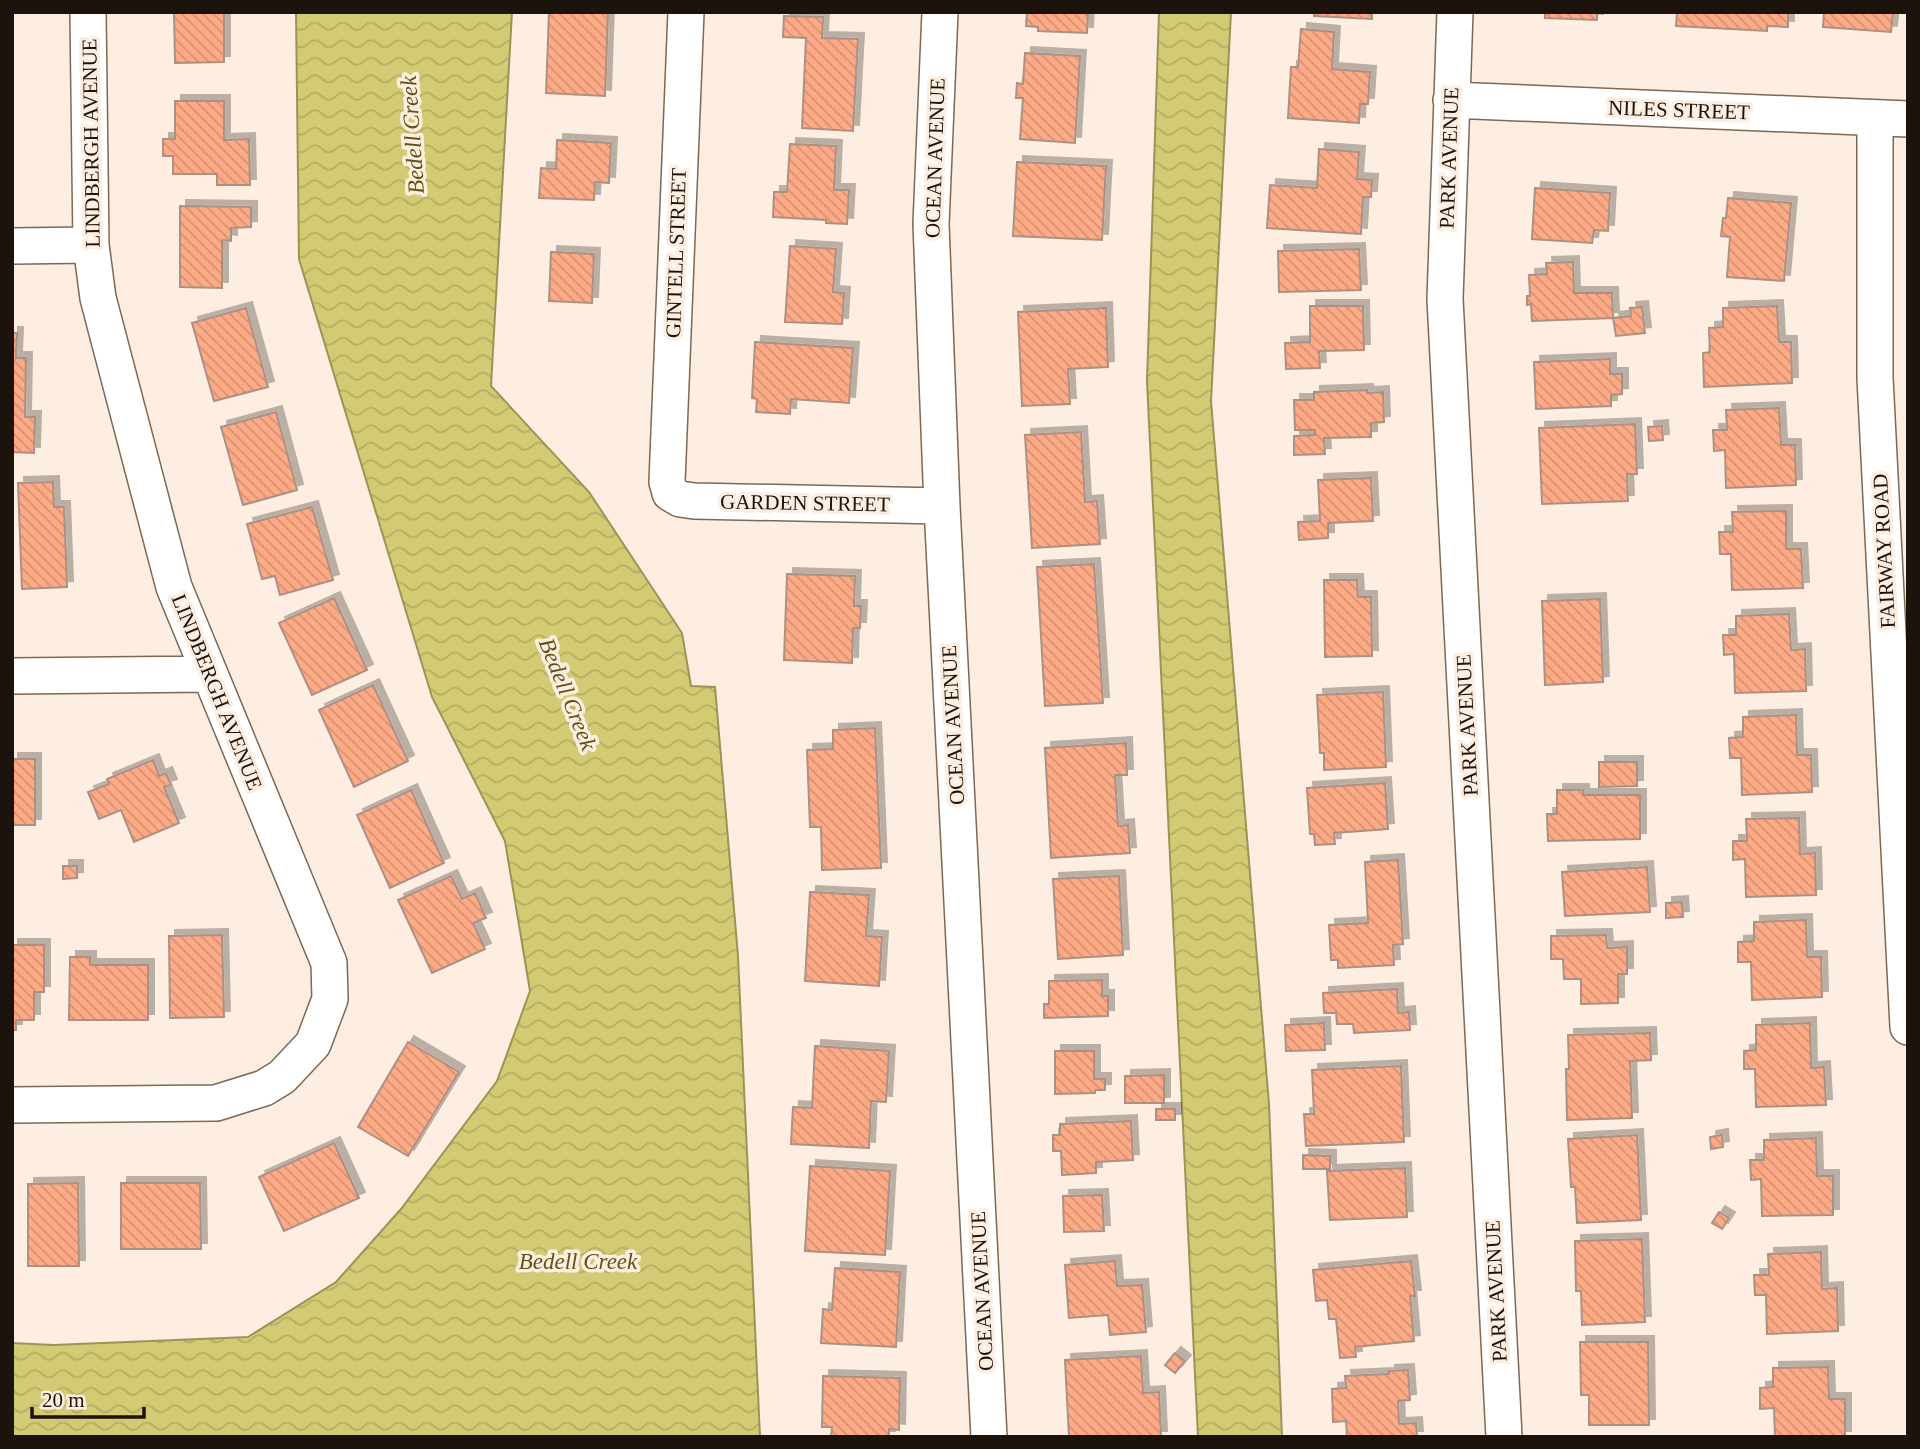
<svg xmlns="http://www.w3.org/2000/svg" width="1920" height="1449" viewBox="0 0 1920 1449" font-family="Georgia,serif">
<defs>
<pattern id="water-waves" width="16" height="10" patternUnits="userSpaceOnUse" patternTransform="scale(1.75)"><rect width="16" height="10" fill="#d2cb74"/><path d="M0 5q4-4 8 0t8 0" fill="none" stroke="#b4ad63"/></pattern>
<pattern id="building-back-hatch" width="6" height="6" patternUnits="userSpaceOnUse" patternTransform="scale(1.75)"><rect width="6" height="6" fill="#fdaa86"/><path d="M-1 5l2 2M0 0l6 6M5-1l2 2" fill="none" stroke="#d89172"/></pattern>
<filter id="shadow"><feDropShadow dx="6" dy="-6" stdDeviation="0" flood-color="#0004"/></filter>
</defs>
<rect width="100%" height="100%" fill="#fdeee1"/>
<!-- water -->
<path fill="url(#water-waves)" stroke="#9b9455" stroke-width="2" d="M296,12H512L491,386L589,492L682,633L691,686L715,687L738,956L760,1437H12V1343L54,1345L248,1337L336,1282L401,1209L497,1081L530,991L505,841L432,697L299,259Z
M1159,12H1231L1211,401L1269,1104L1282,1437H1198L1147,381Z"/>
<!-- building -->
<path fill="url(#building-back-hatch)" stroke="#ad9084" stroke-width="2" filter="url(#shadow)" d="M174,12H224V62L175,63Z
M549,12H608L605,96L546,93Z
M1027,12H1088L1087,33L1038,31V27L1026,26Z
M1314,12H1372V19L1314,16Z
M1545,12H1597V20L1545,18Z
M1677,12H1788V27L1767,26V31L1676,26Z
M1824,12H1893L1891,32L1823,27Z
M784,16L823,17L822,38L858,39L853,131L802,128L806,38L783,37Z
M1301,29L1334,32L1332,69L1370,72L1368,104H1360L1359,123L1288,118L1291,67H1298Z
M1025,53L1080,56L1075,143L1020,139L1023,98H1016L1017,83L1023,84Z
M175,101H224V140L249,139L250,185H217V174H173V156H163V139H175Z
M557,140L611,143L609,183L595,182L594,200L539,198L541,168L556,169Z
M790,144L836,146L834,190H849L847,224L826,223V220L773,217L774,192H787Z
M1319,149L1359,152L1357,179L1372,180L1371,197H1363L1361,234L1267,228L1270,185L1317,188Z
M1017,162L1106,166L1102,240L1013,236Z
M1535,188L1610,193L1608,231L1594,230L1592,243L1532,239Z
M1728,198L1791,203L1784,281L1727,277L1730,237L1721,236L1723,218H1726Z
M180,206L251,207V227L231,228V241L222,240V288L180,287Z
M790,246L836,249L833,292L844,293L842,324L785,322Z
M1359,249L1361,290L1279,292L1278,251Z
M551,252L594,254L592,303L549,301Z
M1573,262L1574,293H1612L1613,318L1532,321L1531,304L1527,305V296H1530L1529,275L1547,274L1546,263Z
M1310,306H1363L1364,350L1319,351L1320,368L1286,369L1285,343L1310,342Z
M1777,306L1779,342H1791L1792,383L1704,387L1703,353L1710,352L1709,328L1723,327V308Z
M1642,307L1645,333L1616,336L1613,318L1631,316L1630,308Z
M246,308L268,387L214,401L192,323Z
M1106,308L1108,367L1068,369L1070,404L1022,406L1018,312Z
M12,333H17L16,358H26L25,417H35L34,453L12,452Z
M755,342L853,348L849,403L791,399L790,414L756,412L757,399L752,398Z
M1610,359V374H1622V394L1611,395V406L1536,409L1534,362Z
M1367,390V393L1383,392L1384,422L1371,423V437L1324,438L1325,454L1294,455V436L1315,435V430H1295L1294,400H1314V392Z
M1779,408L1781,445H1795L1796,485L1726,488L1725,450L1714,451L1713,430H1727L1726,410Z
M276,412L297,490L243,505L221,427Z
M1635,424L1637,474H1627L1628,501L1542,504L1539,428Z
M1662,426L1663,440L1649,441L1648,427Z
M1081,432L1085,502L1097,501L1100,544L1032,548L1025,435Z
M1371,478L1373,521L1328,523V538L1299,540L1298,522L1320,521L1318,480Z
M53,482L54,507H64L67,587L22,589L18,483Z
M312,507L333,580L280,595L275,576L262,579L247,524Z
M1786,511V549H1801L1803,588L1732,590L1731,554H1720L1719,532H1733L1732,512Z
M1094,564L1103,703L1045,706L1037,567Z
M787,574L855,576L854,606H861L860,628H853L852,663L784,660Z
M1324,580H1357L1358,597H1371L1372,656L1325,657Z
M334,598L367,670L312,695L279,623Z
M1600,599L1603,682L1545,685L1542,601Z
M1789,614L1791,650L1805,649L1806,691L1735,693L1734,654L1724,655L1723,635H1736V616Z
M373,685L408,761L354,787L319,710Z
M1383,692L1386,767L1324,770V753H1320L1317,695Z
M1796,715L1797,755H1811L1812,792L1742,795L1741,758H1730L1729,738L1743,737V717Z
M875,728L881,868L822,870L821,827H810L807,750L833,749V730Z
M1126,743L1127,775H1115L1118,826L1128,825L1130,853L1051,858L1045,748Z
M12,759H35V825H12Z
M153,760L159,776L166,773L171,785L164,787L179,823L134,842L121,810L99,819L88,792L109,784L107,779Z
M1599,762H1637V786L1599,787Z
M1385,783L1388,829L1334,833L1335,844L1315,845L1314,834H1310L1307,788Z
M411,790L444,863L390,888L357,815Z
M1557,790H1583V795H1640V839L1548,841L1547,814H1557Z
M1799,818L1800,854L1815,853L1816,895L1746,897L1745,859L1733,860V841H1747L1746,819Z
M1398,860L1403,944L1393,945L1394,965L1338,968V960H1331L1329,925L1368,923L1365,862Z
M63,866H77V878L63,879Z
M1647,867L1650,912L1565,916L1562,872Z
M451,876L462,899L475,893L486,918L473,923L485,949L432,973L398,900Z
M1119,876L1123,955L1058,959L1053,879Z
M810,892L869,895L866,936L882,937L879,986L805,981Z
M1682,902L1683,917L1666,918V903Z
M1806,920L1807,957H1821L1822,997L1752,1000L1751,962H1738V942L1754,941V922Z
M222,935L224,1017L170,1018L169,936Z
M1606,935L1607,948L1627,947V974H1618V1003L1581,1004V979H1564L1563,959H1551V936Z
M12,945H44V992H34V1020H16V1030H12Z
M70,957H90V965H148V1020H69Z
M1102,980V996H1108V1016L1044,1018V1004H1049V981Z
M1397,989L1398,1013L1409,1012L1410,1030L1354,1033L1353,1024H1337L1336,1013H1324L1323,993Z
M1324,1023L1325,1050L1286,1051L1285,1025Z
M1810,1023L1811,1068L1824,1067L1826,1105L1756,1107L1755,1069H1744V1051L1756,1050V1025Z
M1650,1033L1651,1060L1630,1061L1632,1118L1567,1120L1566,1069H1569L1568,1035Z
M408,1042L459,1072L408,1156L358,1127Z
M815,1046L889,1051L886,1102L871,1101L869,1148L791,1144L793,1107L812,1108Z
M1055,1051H1094V1079H1105V1090H1095V1093L1055,1094Z
M1401,1066L1404,1142L1306,1146L1304,1114H1314L1312,1070Z
M1164,1075V1103H1125V1076Z
M1156,1109H1175V1120H1156Z
M1131,1121L1133,1160L1096,1162V1173L1062,1175L1061,1151H1053V1135H1060V1124Z
M1637,1135L1641,1220L1577,1223L1575,1187H1571L1568,1139Z
M1722,1135L1723,1147L1711,1149L1710,1137Z
M1816,1138L1817,1176H1833V1215L1762,1216L1761,1179L1751,1180L1750,1160H1764V1140Z
M334,1143L359,1198L284,1231L259,1177Z
M1303,1155L1330,1156V1169H1303Z
M810,1166L890,1171L885,1255L805,1251Z
M1405,1168L1407,1217L1330,1220L1327,1171Z
M78,1183L79,1266H28V1184Z
M121,1183H200L201,1249H121Z
M1102,1195L1104,1231L1064,1232L1063,1196Z
M1719,1212L1729,1218L1722,1229L1712,1223Z
M1642,1239L1645,1322L1582,1325L1581,1291H1576L1575,1241Z
M1821,1252L1822,1289L1837,1288L1838,1331L1767,1334L1766,1295H1755L1754,1275H1769L1768,1254Z
M1115,1261L1117,1286L1142,1285L1146,1332L1110,1335L1108,1315L1069,1318L1065,1265Z
M1411,1261L1415,1296H1410L1414,1341L1355,1347L1356,1357L1340,1358L1336,1319H1329L1327,1300L1316,1301L1313,1270Z
M835,1268L900,1272L896,1347L821,1343L823,1309L832,1310Z
M1580,1342H1648L1649,1425H1589V1395H1581Z
M1175,1353L1185,1361L1175,1373L1165,1365Z
M1141,1356L1143,1393L1159,1392L1161,1437H1069L1065,1360Z
M1828,1367L1829,1399H1845V1437H1775L1774,1408L1760,1409V1388L1773,1387V1368Z
M1408,1370L1410,1400L1398,1401L1399,1424L1416,1423L1417,1437H1347L1346,1421L1333,1422L1332,1389L1346,1388L1345,1376L1389,1374V1371Z
M823,1376L900,1378L899,1430L889,1429V1437H831L832,1427H822Z"/>
<g fill="none" stroke-linecap="round" stroke-linejoin="round">
<defs>
<path id="street" d="M686,12L667,482L670,493L680,499L694,501L942,506
M940,12L931,224L942,506L989,1437
M1455,12L1445,299L1504,1437
M1451,100L1908,119
M1875,118V378L1908,1027
M12,246L91,245
M12,676L209,674
M12,1105L216,1103L264,1088L282,1077L313,1044L330,999L329,963L174,587L98,298L91,245L88,12"/>
</defs>
<!-- street casing -->
<use href="#street" stroke="#7d6855" stroke-width="38"/>
<!-- street -->
<use href="#street" stroke="#fff" stroke-width="35"/>
</g>
<g text-anchor="middle" stroke-width="7" stroke-linejoin="round" paint-order="stroke">
<!-- street labels -->
<g font-size="21" fill="#1c140c" stroke="#fdeee1">
<text transform="translate(1679 110) rotate(2)" y="7">NILES STREET</text>
<text transform="translate(91 143) rotate(-91)" y="7">LINDBERGH AVENUE</text>
<text transform="translate(935 158) rotate(-88)" y="7">OCEAN AVENUE</text>
<text transform="translate(1449 158) rotate(-88)" y="7">PARK AVENUE</text>
<text transform="translate(676 253) rotate(-88)" y="7">GINTELL STREET</text>
<text transform="translate(805 503) rotate(1)" y="7">GARDEN STREET</text>
<text transform="translate(1884 551) rotate(-93)" y="7">FAIRWAY ROAD</text>
<text transform="translate(217 692) rotate(68)" y="7">LINDBERGH AVENUE</text>
<text transform="translate(953 725) rotate(-93)" y="7">OCEAN AVENUE</text>
<text transform="translate(1467 725) rotate(-93)" y="7">PARK AVENUE</text>
<text transform="translate(982 1291) rotate(-93)" y="7">OCEAN AVENUE</text>
<text transform="translate(1496 1291) rotate(-93)" y="7">PARK AVENUE</text>
</g>
<!-- water labels -->
<g font-size="23" font-style="italic" fill="#5a5513" stroke="#fdeee1">
<text transform="translate(412 135) rotate(-94)" y="8">Bedell Creek</text>
<text transform="translate(568 694) rotate(68)" y="8">Bedell Creek</text>
<text x="578" y="1269">Bedell Creek</text>
</g>
</g>
<!-- border -->
<rect width="1920" height="1449" fill="none" stroke="#1c140c" stroke-width="28"/>
<!-- scale -->
<path d="M32 1407v10h112v-10" fill="none" stroke="#1c140c" stroke-width="3.5"/>
<text x="42" y="1407" font-size="21" fill="#1c140c" stroke="#fdeee1" stroke-width="5" paint-order="stroke">20 m</text>
</svg>
